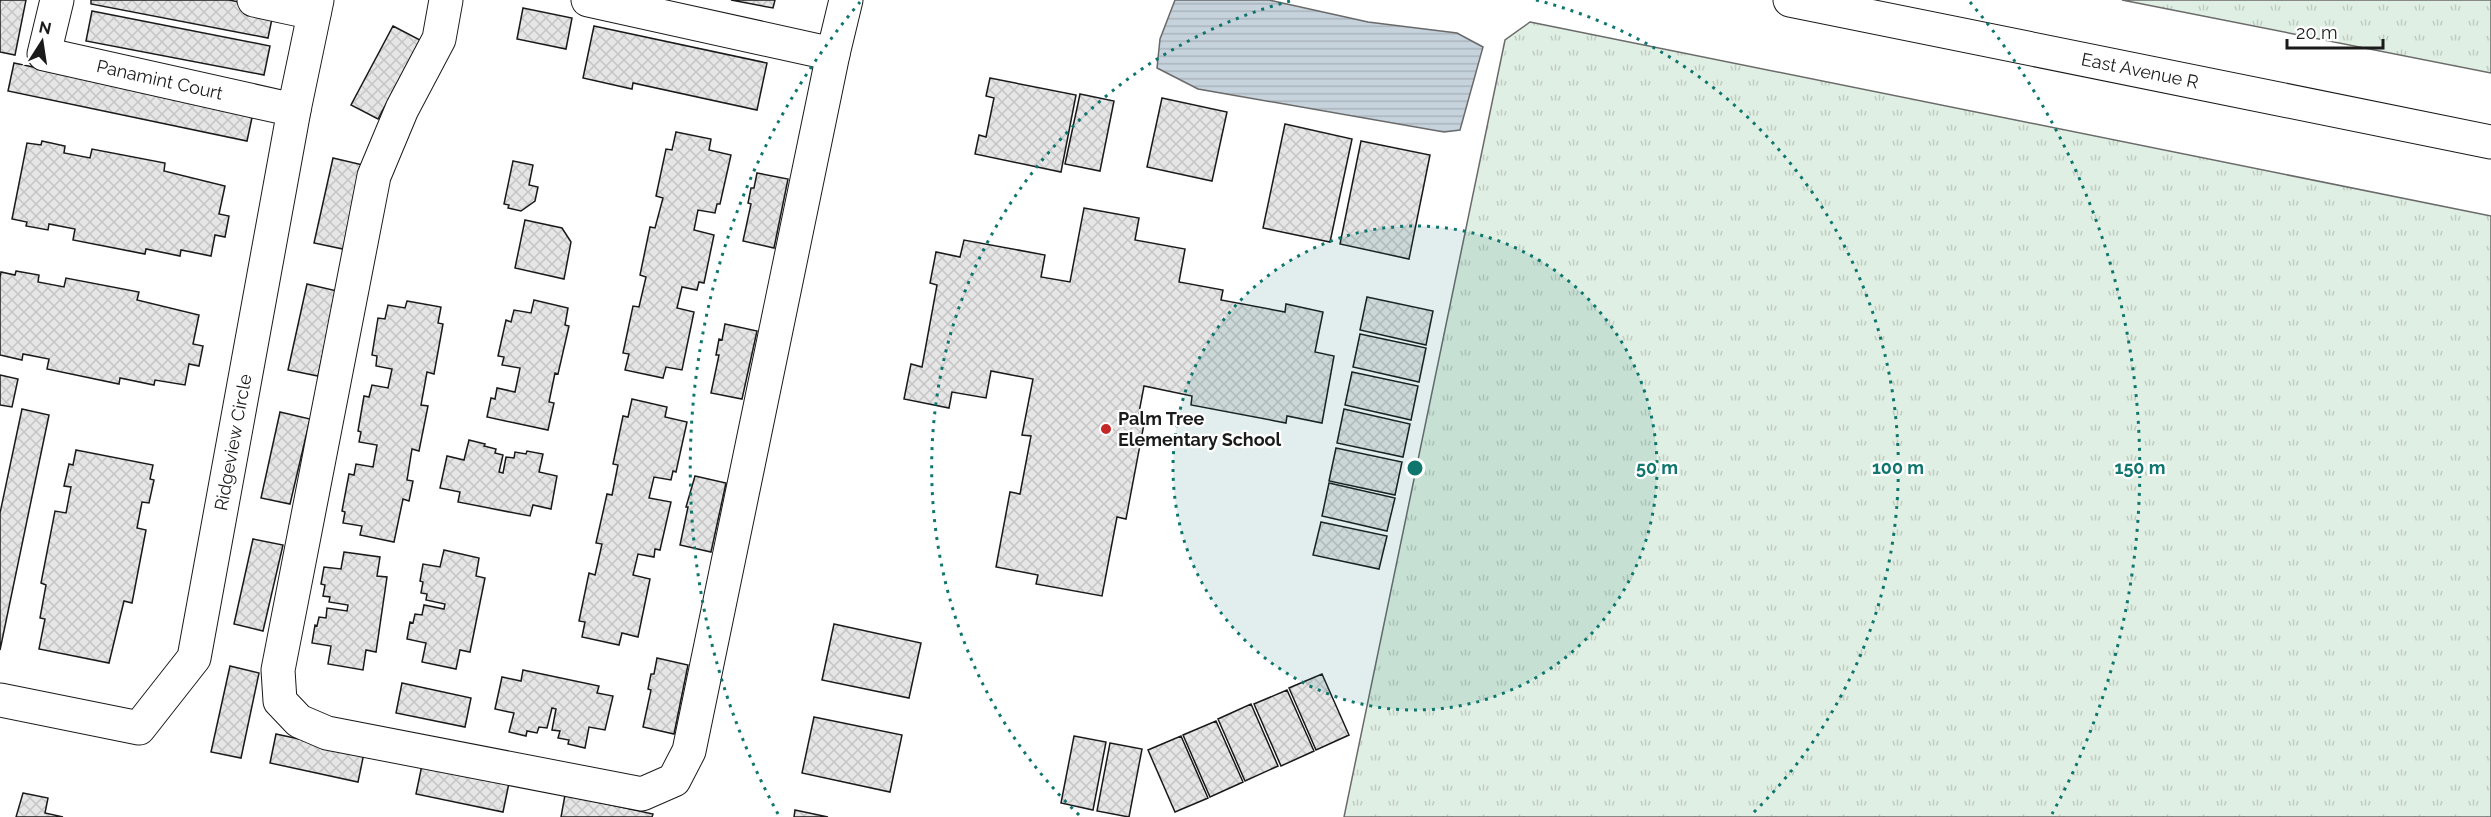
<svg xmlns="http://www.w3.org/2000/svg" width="2491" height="817" viewBox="0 0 2491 817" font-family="Raleway,sans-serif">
<defs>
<pattern id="grass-tufts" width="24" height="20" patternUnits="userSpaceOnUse" patternTransform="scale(1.5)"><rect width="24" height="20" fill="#e0efe3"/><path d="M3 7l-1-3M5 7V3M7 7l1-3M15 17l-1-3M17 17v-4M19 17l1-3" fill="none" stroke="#c0ccc2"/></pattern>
<pattern id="water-rules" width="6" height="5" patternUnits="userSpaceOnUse" patternTransform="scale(1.5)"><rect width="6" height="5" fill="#c6d2dc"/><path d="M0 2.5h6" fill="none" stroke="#aab4bc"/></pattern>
<pattern id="building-cross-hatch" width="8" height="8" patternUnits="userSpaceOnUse" patternTransform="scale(1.5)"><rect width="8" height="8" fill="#e6e6e6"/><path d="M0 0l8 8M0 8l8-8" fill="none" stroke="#c5c5c5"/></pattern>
</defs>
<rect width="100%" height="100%" fill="#fff"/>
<!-- grass -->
<path fill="url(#grass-tufts)" stroke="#6a6a6a" stroke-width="1.5" d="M2122,0H2491V73Z
M1530,22L2491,216V817H1344L1505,40Z"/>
<!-- water -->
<path fill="url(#water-rules)" stroke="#6a6a6a" stroke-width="1.5" d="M1175,0H1269L1368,22L1457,33L1483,47L1460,130L1444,132L1198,89L1157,68L1160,39Z"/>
<!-- building -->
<path fill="url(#building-cross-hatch)" stroke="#1a1a1a" stroke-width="1.5" d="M0,0H26L15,55L0,52Z
M91,0H229L274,9L268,38L91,4Z
M731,0H775L773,8Z
M523,8L572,18L566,49L517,39Z
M92,11L270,46L264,75L86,41Z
M393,26L420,40L378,119L351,105Z
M594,26L767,63L757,110L633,83L632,89L583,78Z
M14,63L253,113L247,141L8,91Z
M990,78L1076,95L1061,172L975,154L979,135L986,137L994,98L986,96Z
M1080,94L1114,101L1100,171L1065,164Z
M1162,98L1227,112L1212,181L1147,167Z
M1285,124L1352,139L1330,242L1263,228Z
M676,132L711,139L709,150L731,155L720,204H717L715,213L698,210L694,230L714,235L704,283L699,282L697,290L682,287L677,308L694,312L682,370L666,367L663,378L625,370L629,354L623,353L633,306L639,307L646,277L640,275L650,227L655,228L663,198L656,196L666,149L672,150Z
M42,141L65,146L64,153L90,158L92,149L165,163L164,171L225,186L219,214L229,216L225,237L215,235L211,256L181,250L180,256L146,249L145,254L73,240L75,229L49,224L48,230L26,226L27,222L12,219L27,143L41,145Z
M1361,141L1430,155L1409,259L1340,244Z
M333,158L363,165L343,249L314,243Z
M513,161L533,165L529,185L538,187L535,201L521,211L508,208L509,205L504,204Z
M757,173L788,179L774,248L743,241L751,204L748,203L751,188H754Z
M1084,208L1139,218L1135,240L1185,249L1179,282L1223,290L1221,300L1285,312L1286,304L1323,312L1315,352L1334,356L1322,423L1287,416L1286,423L1191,405L1192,396L1144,386L1137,423L1144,424L1126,519L1117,517L1102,596L1036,584L1038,575L996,567L1010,492L1020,494L1031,436L1022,435L1033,379L991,371L986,398L952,392L949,408L904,399L911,364L922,367L937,285L930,283L936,252L960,257L964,240L1045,255L1041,277L1070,282Z
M525,220L562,228L571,242L564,279L515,268Z
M16,271L39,275L38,282L64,287L66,278L139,292L137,300L199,315L193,344L203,346L199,366L189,364L185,385L155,380L154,385L120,378L119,384L47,369L49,359L23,354L22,360L0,355V277L1,272L15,275Z
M307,284L337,291L318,376L288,370Z
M1367,297L1433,311L1426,345L1360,330Z
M534,300L568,308L565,325L569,326L558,374L555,373L549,402L554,403L548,430L487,417L491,398L495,399L497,388L515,392L520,368L502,365L504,357L498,356L506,320L511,322L514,310L531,313Z
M407,301L441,307L438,323L443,324L434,374L427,372L421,405L428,406L419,451L412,449L407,480L413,481L409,501L403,499L394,542L360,535L362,526L343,523L345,512L342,511L349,474L354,475L356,464L373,467L377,445L359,442L361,432L358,431L364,396L369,397L372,385L388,388L392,369L376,366L377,356L372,355L378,318L385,319L388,305L405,308Z
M725,324L757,331L742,399L711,393L719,355H716L719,339L722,340Z
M1360,334L1426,348L1419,382L1353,367Z
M1352,372L1418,386L1411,420L1345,405Z
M0,375L18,379L12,407L0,405Z
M632,399L667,407L665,417L687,422L676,472L673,471L671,480L654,477L649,498L671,502L660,550L655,549L654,557L638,554L633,575L650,579L638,637L622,633L619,645L582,637L585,622L579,621L589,573L595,575L602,544L596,543L607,494L612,495L618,465L613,464L623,416L628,417Z
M22,409L49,415L0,650V513Z
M1344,409L1410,424L1403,457L1337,443Z
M280,412L310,419L290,504L261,498Z
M469,440L485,444L484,446L496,449L495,453L503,455L499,472L503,473L506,457L514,458L515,452L526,454L527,451L543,454L539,472L557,476L551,509L533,505L530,516L458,502L460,492L440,488L447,456L464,460Z
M1336,448L1402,462L1395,495L1329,481Z
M76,450L153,465L150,479L154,480L149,503L142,502L137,528L146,530L132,603L124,601L109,663L39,649L45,619L40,618L46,585L41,583L55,511L66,513L71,487L64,486L69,464L73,465Z
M695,476L726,483L711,552L680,545L688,507H686Z
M1329,483L1395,498L1387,531L1322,516Z
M1321,522L1387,536L1379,569L1313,555Z
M253,539L283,545L263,631L234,624Z
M444,550L479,558L476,576L485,578L470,652L460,650L456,669L422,662L426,643L407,639L410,622L413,623L415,614L422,615L424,605L444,609L445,604L426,600L427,594L421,593L423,582L420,581L423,564L440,567Z
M344,552L380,557L377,576L387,577L376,652L366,650L363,670L328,664L331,646L312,643L315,625L317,626L319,617L326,618L327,608L347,611L348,605L329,602L330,597L323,596L325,585L321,584L324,567L341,569Z
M834,624L921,643L909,698L822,680Z
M657,658L688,665L674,734L643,727L651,690L648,689L651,674H654Z
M230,666L259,673L241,758L211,752Z
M523,670L599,686L597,693L613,696L605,730L589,727L585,748L568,744L569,740L558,738L560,731L552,730L556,709L552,708L547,728L539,727L537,733L527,731L526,736L509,732L514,713L495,709L502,677L521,681Z
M1322,674L1349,735L1316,750L1289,688Z
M402,683L471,698L465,727L396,713Z
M1287,690L1314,751L1281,766L1254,704Z
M1251,704L1278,766L1245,781L1218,719Z
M814,717L902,735L890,792L802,773Z
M1216,721L1243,782L1210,797L1183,735Z
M276,734L364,753L358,782L270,763Z
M1074,736L1106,742L1093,810L1061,803Z
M1181,736L1208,798L1175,812L1148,750Z
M1110,743L1142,749L1129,817L1097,811Z
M422,765L509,783L503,812L416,794Z
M23,793L48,798L45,813L63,817H16Z
M565,795L653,814L652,817H561Z
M795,810L828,817H794Z"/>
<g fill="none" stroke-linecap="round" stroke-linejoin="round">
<defs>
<g id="minor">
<path id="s1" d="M57,0L44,54L294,110"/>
<path d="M254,0L314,13"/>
<path d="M446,0L439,39L402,109L374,176L278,670L280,701L299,721L327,733L642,794L674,780L689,751L833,54"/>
<path d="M588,0L833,54L846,0"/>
<path id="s2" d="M1790,0L2491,142"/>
<path id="s3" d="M0,700L139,728L194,658L294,110L317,0"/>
</g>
</defs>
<!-- minor casing -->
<use href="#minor" stroke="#1a1a1a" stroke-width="35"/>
<!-- minor -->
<use href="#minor" stroke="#fff" stroke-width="33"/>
</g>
<!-- distance rings -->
<circle cx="1415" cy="468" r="242" fill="#0f766e" fill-opacity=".12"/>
<g fill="none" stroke="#0f766e" stroke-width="3" stroke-dasharray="3 6">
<circle cx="1415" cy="468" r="242"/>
<path d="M1079 815A483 483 0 0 1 1294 0M1536 0A483 483 0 0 1 1751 815"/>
<path d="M778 814A725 725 0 0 1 860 2M1970 2A725 725 0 0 1 2052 814"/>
</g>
<!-- markers -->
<circle fill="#c62828" stroke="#fff" stroke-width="2" cx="1106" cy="429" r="6"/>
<g text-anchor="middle" stroke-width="4.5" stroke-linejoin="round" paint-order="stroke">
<!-- street labels -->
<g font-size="18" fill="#1a1a1a" stroke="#fff">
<text dy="6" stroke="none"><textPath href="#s2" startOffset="357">East Avenue R</textPath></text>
<text dy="6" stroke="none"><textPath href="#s1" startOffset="174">Panamint Court</textPath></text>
<text dy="6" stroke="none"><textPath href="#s3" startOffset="450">Ridgeview Circle</textPath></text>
</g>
<!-- poi labels -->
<g font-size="18" font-weight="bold" fill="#1a1a1a" stroke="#fff" text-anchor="start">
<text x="1118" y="425">Palm Tree<tspan x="1118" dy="21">Elementary School</tspan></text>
</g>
</g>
<circle cx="1415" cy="468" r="9" fill="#0f766e" stroke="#fff" stroke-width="3"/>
<g font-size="18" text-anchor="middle" font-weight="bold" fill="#0f766e" stroke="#fff" stroke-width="4.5" stroke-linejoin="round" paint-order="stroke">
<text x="1657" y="474">50 m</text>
<text x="1898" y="474">100 m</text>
<text x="2140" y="474">150 m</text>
</g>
<!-- north arrow -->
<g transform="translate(42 42) rotate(12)" stroke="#ffffff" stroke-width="4.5" paint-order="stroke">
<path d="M0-4.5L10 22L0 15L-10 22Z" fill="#1a1a1a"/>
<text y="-9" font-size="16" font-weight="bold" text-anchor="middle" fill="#1a1a1a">N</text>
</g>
<!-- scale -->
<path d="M2287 39v9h96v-9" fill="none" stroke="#1a1a1a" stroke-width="3"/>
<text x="2296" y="39" font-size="18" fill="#1a1a1a" stroke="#ffffff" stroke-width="4.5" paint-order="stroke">20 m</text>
</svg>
